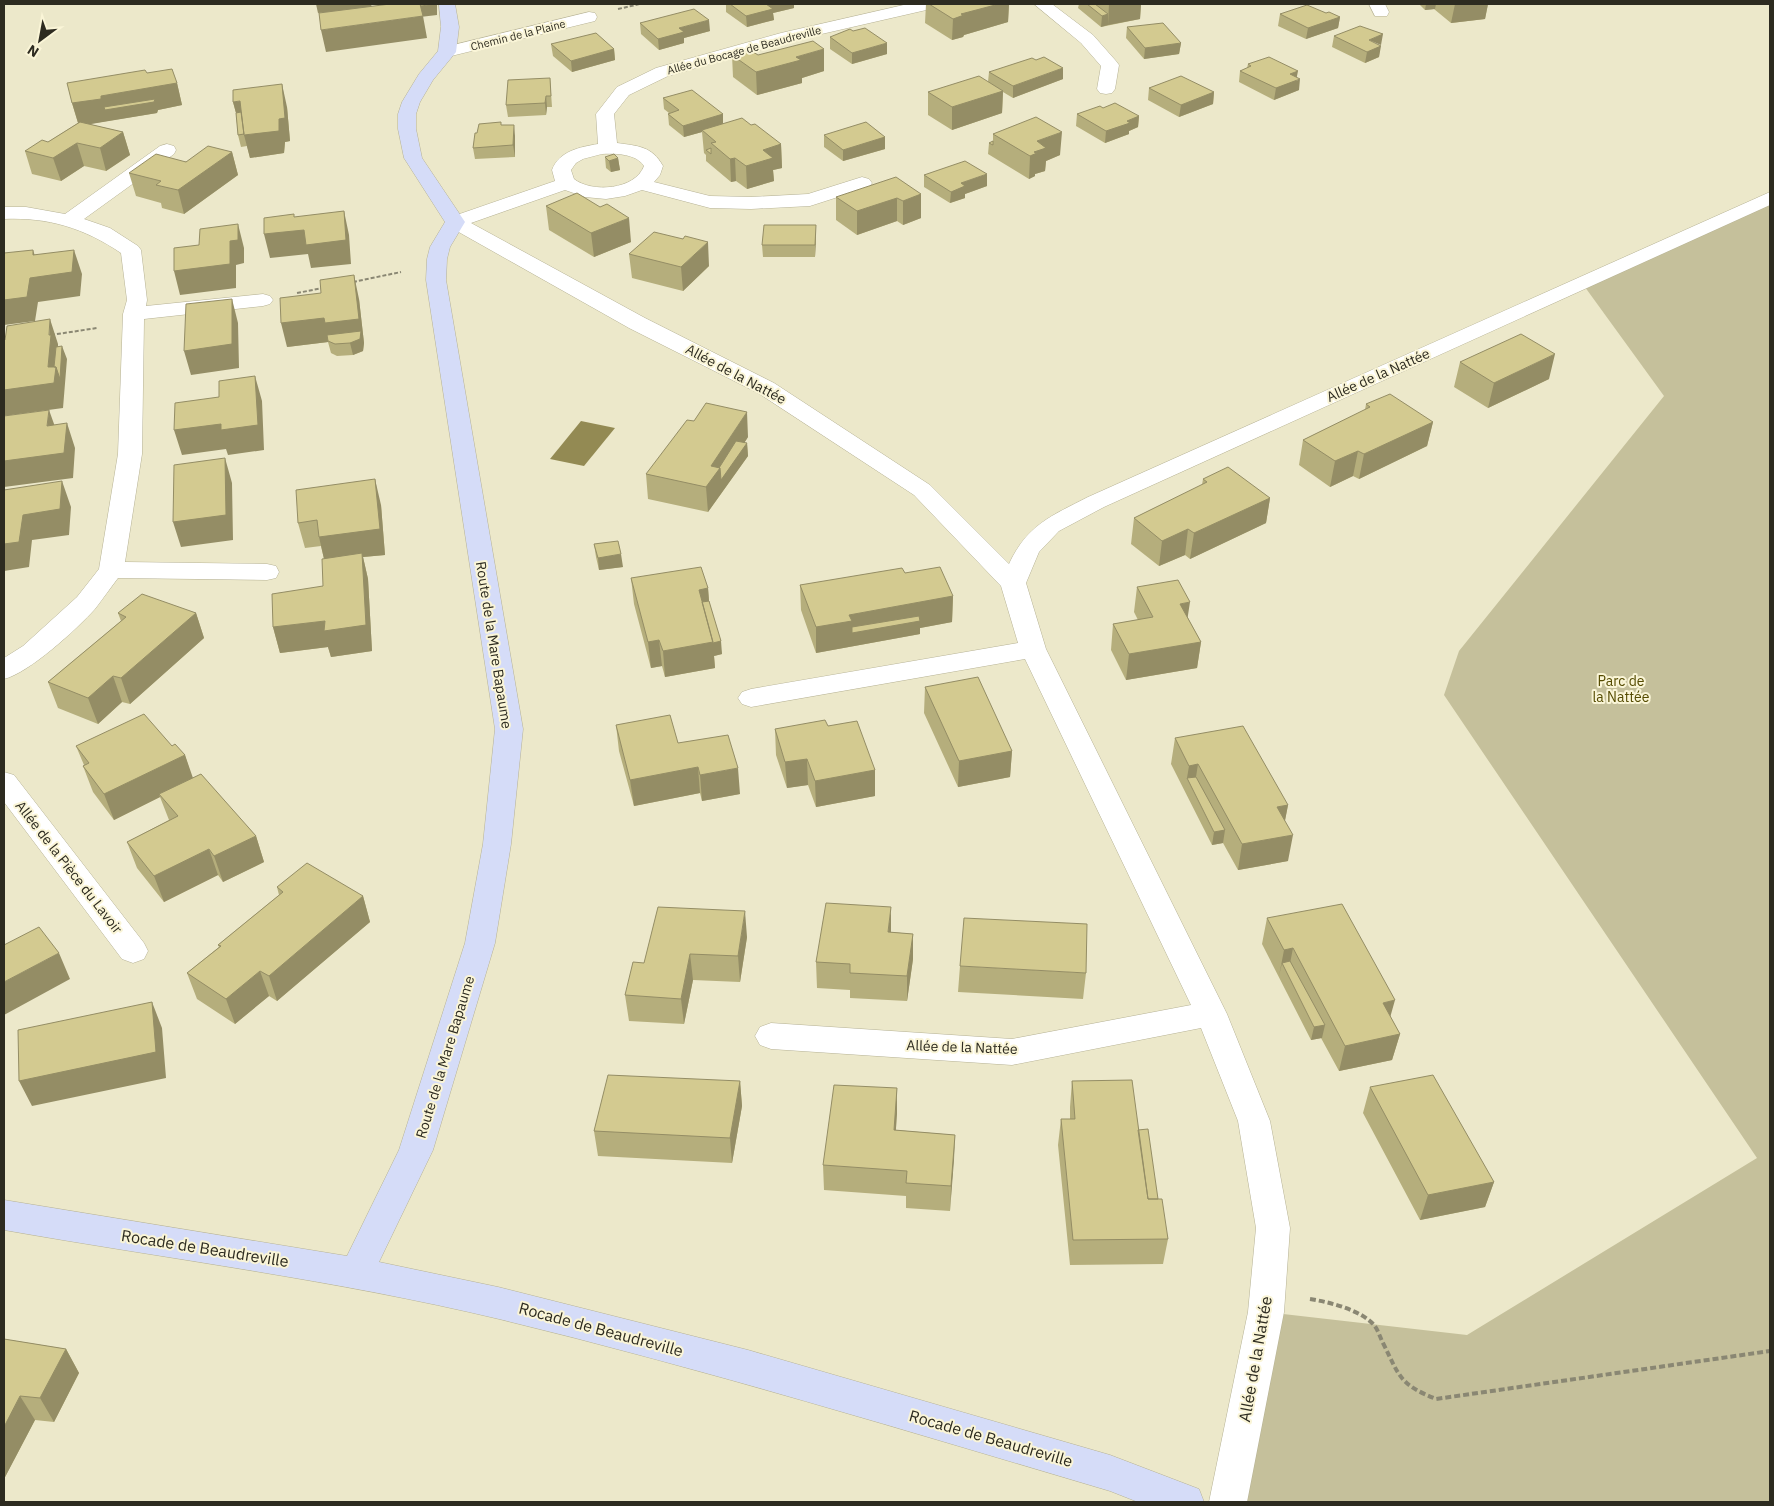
<svg xmlns="http://www.w3.org/2000/svg" width="1774" height="1506" viewBox="0 0 1774 1506" font-family="'IBM Plex Sans',sans-serif">
<rect width="100%" height="100%" fill="#ece8ca"/>
<!-- green -->
<path fill="#c5c09b" d="M1770,198V1502H1228L1266,1312L1467,1335L1757,1158L1444,695L1459,651L1664,396L1582,283Z"/>
<!-- water -->
<path fill="#938a53" d="M581,421L615,428L584,466L550,459Z"/>
<g fill="none" stroke-linecap="round" stroke-linejoin="round">
<defs>
<path id="street" d="M908,4H937L935,8L791,41L668,76L629,95L614,114L617,143C638,146 652,146 663,166L660,175L654,182L710,196L751,197L808,194L862,177L869,179L872,183L869,187L810,206L751,209L710,208L642,190L625,196L606,199L585,197L565,190L471,223L645,318L774,383L930,485L1009,564C1027,525 1051,516 1088,497L1770,192V205L1104,507L1059,531L1039,552L1026,583L1046,649L1227,1014L1270,1121L1290,1228L1284,1312L1247,1502H1209L1248,1312L1256,1228L1238,1121L1201,1028L1012,1065L771,1049L760,1045L755,1036L760,1027L771,1023L1012,1039L1191,1005L1025,659L751,707L742,704L738,698L742,692L751,689L1018,643L1001,586L914,495L758,393L629,328L448,226L445,222L448,218L555,181L552,170C559,151 580,147 598,144L596,114L617,87L656,68L781,33ZM602,154C615,153 637,154 644,166C635,190 592,193 574,179L571,170L576,163L583,159Z
M1034,4H1052L1093,35L1116,61L1119,65L1115,89L1112,93L1106,94L1100,93L1097,89L1101,66L1081,43Z
M1369,4H1385L1389,12L1387,16H1375Z
M589,12L595,13L597,17L595,21L447,57L441,56L438,52L441,48Z
M167,144L174,146L176,150L174,154L84,219L110,228L138,246L141,250L147,300L146,306L263,294L270,296L273,300L270,304L263,306L144,319L142,454L125,562L267,564L276,566L279,572L276,578L267,580L118,578C110,588 103,599 95,609C77,629 29,673 4,679V658L23,646L77,597L99,569L118,454L123,314L127,300L121,253C84,228 48,217 4,219V207H26L65,214L160,146Z
M4,772L14,775L144,943L148,951L144,959L133,963L122,959L4,802Z"/>
<path id="secondary" d="M439,4H455L459,27L456,52L433,80L420,102L416,114V129L422,158L465,222L450,247L447,259L446,280L523,729L511,844L495,943L433,1150L379,1262L498,1287L748,1350L1110,1455L1199,1489L1204,1502H1138L1110,1491C907,1431 705,1369 499,1319C336,1280 169,1259 4,1230V1200L347,1256L399,1150L465,943L483,844L495,729L426,280L427,259L430,247L445,222L404,158L398,129V114L402,102L419,74L438,51L441,27Z"/>
</defs>
<!-- street casing -->
<use href="#street" stroke="#b6b295" stroke-width="1"/>
<!-- secondary casing -->
<use href="#secondary" stroke="#b6b295" stroke-width="1"/>
<!-- path-far1 -->
<path stroke="#8a8773" stroke-width="2" stroke-dasharray="4 2" stroke-linecap="butt" d="M618,9L640,4
M353,282L401,272
M297,293L323,288
M51,335L97,328"/>
<!-- path -->
<path stroke="#8a8773" stroke-width="4" stroke-dasharray="6 3" stroke-linecap="butt" d="M1310,1299C1329,1302 1361,1310 1374,1325C1378,1330 1380,1337 1383,1343C1400,1377 1399,1384 1436,1399L1770,1351"/>
<!-- street -->
<use href="#street" fill="#fff" fill-rule="evenodd"/>
<!-- secondary -->
<use href="#secondary" fill="#d5dcf8" fill-rule="evenodd"/>
</g>
<!-- wall -->
<path fill="#b5ae7c" d="M726,4H794V8L773,13L774,20L747,27L726,12Z
M926,4H1009L1008,22L964,35L963,37L952,40L925,23Z
M1079,4H1141L1140,19L1101,27L1078,8Z
M1419,4H1488L1485,19L1451,23L1434,9L1425,10Z
M1326,13L1340,17L1338,28L1306,39L1278,26L1280,14Z
M640,23L710,31L684,38V43L659,50L641,34Z
M1127,27L1181,43L1179,54L1144,59L1126,38Z
M1334,36L1380,45L1379,57L1365,63L1332,47Z
M830,37L887,54L852,64L830,49Z
M551,44L614,49L615,60L572,72L553,56Z
M732,55H758L824,71L802,78V83L757,95L733,77Z
M1248,64L1299,90L1274,100L1239,82L1240,71L1247,68Z
M989,72L1063,79L1013,98L1003,92L1002,113L952,130L928,115V92L988,82Z
M147,73L177,83L182,105L158,110L157,113L89,124L123,132L130,155L106,171L84,166L61,181L32,174L25,151L48,142L78,123L72,103Z
M550,78L552,107H547L546,115L508,117L506,105Z
M1149,88L1214,92L1213,104L1179,117L1148,100Z
M663,98L723,114V124L751,125L781,144L782,168L773,170L774,181L747,189L736,181L731,182L706,161V155L704,153L702,132L684,137L669,125L668,114L669,113L664,109Z
M233,102L287,107L290,141L285,142L284,153L250,158L247,146L241,147L238,135L236,113Z
M1103,108L1139,116L1138,127L1129,131V134L1105,143L1076,126L1077,114Z
M501,125L515,136V157L475,159L473,148L477,133Z
M993,134L1060,155L1046,161L1045,171L1035,174V176L1029,179L988,154L989,143L993,141Z
M824,135L885,137V149L843,161L824,147Z
M232,152L238,175L184,214L162,208L161,203L136,196L129,173Z
M605,157L618,158L620,170L611,172L606,168Z
M924,175L987,186L965,194V198L950,203L924,187Z
M921,194V218L903,225L897,221L857,235L836,220V197Z
M546,206L600,207L631,242L594,257L549,230Z
M816,237L815,257H763L762,245Z
M629,254L709,266L683,291L632,278Z
M359,299L364,343L363,351L353,355L337,356L331,353L328,342L287,347Z
M1460,362L1549,379L1488,408L1454,387Z
M1366,404L1433,422L1427,446L1359,479L1353,476L1330,487L1299,465L1303,440L1365,410Z
M748,437L744,443H747L748,456L708,512L648,499L646,474Z
M1203,479L1270,498L1266,523L1190,559L1185,555L1159,566L1131,544L1134,518L1202,485Z
M381,505L385,555L363,557L368,579L372,651L331,657L328,647L280,653L273,627L323,586L324,559L321,546L305,548L298,523Z
M594,544L623,567L599,570L596,557Z
M905,573L953,596L952,622L920,628V634L816,653L801,610L800,585Z
M631,578L708,588L709,601L722,654L714,656L715,668L665,677L662,666L651,668L634,604Z
M1137,587L1188,618L1201,642L1197,668L1126,680L1111,650L1113,624L1138,620L1134,612Z
M118,613H196L204,638L130,704L122,702L98,724L58,708L48,682L121,621Z
M925,687L1012,751L1010,777L958,787L924,713Z
M616,725L678,743L740,794L702,801L700,793L634,806L619,751Z
M828,726L875,770V796L816,807L808,785L787,788L776,755L775,729Z
M1175,738L1288,805L1285,820L1288,861L1238,870L1223,843L1212,845L1171,764Z
M76,746H172L185,755L192,778L256,836L264,862L223,882L218,875L164,902L137,868L127,842L169,820L160,797L114,820L93,792L83,766L84,765Z
M277,887L363,896L370,922L277,1001L269,996L235,1024L197,999L187,973L219,947L218,945L279,895Z
M1267,918L1390,1016L1400,1034L1392,1060L1339,1071L1321,1038L1311,1040L1262,944Z
M891,932L913,934V959L907,1001L850,998V990L817,988L816,962Z
M747,937L740,982L693,980L684,1024L629,1021L625,995L644,963Z
M960,966L1086,973L1083,999L958,992Z
M740,1081L742,1106L732,1163L598,1156L594,1131Z
M1072,1081L1138,1130L1158,1199L1168,1239L1163,1264L1070,1265L1058,1145L1061,1119H1070V1107Z
M1370,1087L1494,1182L1485,1207L1420,1220L1363,1113Z
M897,1088L896,1130L955,1135L950,1211L906,1208V1196L824,1190L823,1165Z
M4,1339L66,1349L79,1373L54,1422L35,1420L4,1479Z"/>
<!-- shaded-wall -->
<path fill="#948d65" d="M316,4H371L372,8L318,13Z
M437,4V15L420,17L418,6Z
M766,4H794V8L773,13L774,20L747,27L746,16Z
M999,4H1009L1008,22L964,35L963,37L952,40L953,19L948,16Z
M1109,4H1141L1140,19L1108,25Z
M1426,4H1436L1435,9L1425,10Z
M1455,4H1488L1485,19L1451,23Z
M1108,14V25L1101,27L1102,16Z
M423,16L427,38L326,52L321,30Z
M1340,17L1338,28L1306,39L1308,28Z
M709,20L710,31L684,38V43L659,50L658,39L679,28Z
M1383,34L1381,45L1369,40Z
M887,43V54L852,64V53Z
M1181,43L1179,54L1144,59L1145,48Z
M1381,46L1379,57L1365,63L1367,52Z
M614,49L615,60L572,72L571,61Z
M824,49V71L802,78V83L757,95L756,72L796,57Z
M1063,68V79L1013,98V86Z
M1298,71L1296,81L1300,79L1299,90L1274,100L1276,88L1290,74Z
M177,83L182,105L158,110L157,113L79,126L72,103L101,96Z
M282,84L287,107L290,141L285,142L284,153L250,158L244,135L239,124L233,102L240,101Z
M1003,91L1002,113L952,130V107Z
M1214,92L1213,104L1179,117L1181,105Z
M546,96L547,107L546,115L545,103Z
M723,114V126L702,130V132L684,137L683,126Z
M1139,116L1138,127L1129,131V134L1105,143L1106,131L1127,121Z
M514,125L515,136V157L513,145Z
M123,132L130,155L106,171L100,148Z
M1062,132L1060,155L1046,161L1045,171L1035,174V176L1029,179L1030,156L1037,141Z
M885,137V149L843,161V150Z
M77,143L84,166L61,181L53,158Z
M781,144L782,168L773,170L774,181L747,189L746,166L763,150Z
M232,152L238,175L184,214L178,190Z
M618,158L620,170L611,172L609,161Z
M735,158L736,181L731,182L730,159Z
M987,174V186L965,194V198L950,203L951,192L961,183Z
M921,194V218L903,225V201Z
M897,198V221L857,235V211Z
M344,211L349,235L351,264L311,268L308,254L270,258L264,234Z
M629,218L631,242L594,257L591,233Z
M238,224L244,248V263L236,265V288L180,295L174,271L230,241Z
M816,225V237L815,257V245Z
M708,242L709,266L683,291L681,267Z
M33,250L41,274L74,250L82,274L80,296L38,302L35,321L4,325V300L33,255Z
M354,275L359,299L364,343L363,351L353,355L350,343L328,341V342L287,347L281,323Z
M232,299L238,323L239,368L191,375L184,351Z
M50,319L58,344V354L62,346L67,359L63,408L4,416V390L48,367Z
M1555,354L1549,379L1488,408L1494,383Z
M255,376L262,401L264,450L228,455L226,449L182,455L174,430Z
M49,410L58,435L47,426Z
M747,412L748,437L721,479L747,443L748,456L708,512L706,487L711,466Z
M1433,422L1427,446L1359,479L1364,454Z
M67,423L75,448L73,478L4,487V461Z
M1358,451L1353,476L1330,487L1335,461Z
M225,458L232,483L233,540L181,547L173,522Z
M375,479L381,505L385,555L363,557L368,579L372,651L331,657L328,647L280,653L273,627L325,621V563L319,537Z
M62,481L71,507L69,535L32,540L29,567L4,571V544L23,515Z
M1270,498L1266,523L1190,559L1194,533Z
M1188,529L1185,555L1159,566L1162,541Z
M621,554L623,567L599,570L598,558Z
M708,588L710,614L703,615L699,590Z
M953,596L952,622L920,628V634L816,653V627L849,615Z
M1190,602L1186,628L1180,604Z
M196,613L204,638L130,704L121,678Z
M659,640L662,666L651,668L648,642Z
M721,641L722,654L714,656L715,668L665,677L663,651L713,642Z
M1201,642L1197,668L1126,680L1129,654Z
M113,676L122,702L98,724L88,698Z
M1012,751L1010,777L958,787L959,761Z
M185,755L194,781L159,794L160,797L114,820L104,794Z
M807,759L808,785L787,788L785,762Z
M1198,764L1194,790L1187,778L1189,766Z
M698,767L700,793L634,806L630,780Z
M738,768L740,794L702,801L700,775Z
M875,770V796L816,807L815,781Z
M1288,805L1283,831L1277,807Z
M1225,830L1223,843L1212,845L1214,832Z
M1293,835L1288,861L1238,870L1242,844Z
M256,836L264,862L223,882L214,856Z
M209,849L218,875L164,902L154,876Z
M363,896L370,922L277,1001L269,976Z
M891,907V933L888,932Z
M745,911L747,937L740,982L738,956Z
M913,934V959L907,1001V976Z
M1293,948L1288,974L1282,963L1279,976L1284,950Z
M59,953L70,979L4,1015V982Z
M690,954L693,980L684,1024L681,999Z
M260,971L269,996L235,1024L226,999Z
M1395,1000L1388,1025L1383,1003Z
M152,1002L162,1028L166,1078L32,1106L19,1081Z
M1325,1025L1322,1038L1311,1040L1314,1027Z
M1400,1034L1392,1060L1339,1071L1345,1046Z
M740,1081L742,1106L732,1163L730,1138Z
M897,1088V1114L894,1155V1130Z
M955,1135L954,1160L950,1211L951,1186Z
M1494,1182L1485,1207L1420,1220L1428,1195Z
M66,1349L79,1373L54,1422L40,1398Z
M20,1396L35,1420L4,1479V1427Z"/>
<!-- building -->
<path fill="#d3ca90" stroke="#948d65" d="M390,4H420L423,16L321,30L319,13Z
M420,4H435L421,6Z
M730,4H767H766L773,9L746,16Z
M929,4H999L961,14L964,15L953,19Z
M1087,4H1095L1108,14L1102,16Z
M1307,5L1326,13L1329,12L1340,17L1308,28L1280,14Z
M694,9L709,20L679,28L684,32L658,39L640,23Z
M1163,23L1181,43L1145,48L1127,27Z
M1360,26L1383,34L1369,40L1381,46L1367,52L1334,36Z
M865,28L887,43L852,53L830,37L850,29L853,31Z
M596,33L614,49L571,61L551,44Z
M813,41L824,49L796,57L801,60L756,72L732,55L750,50L758,55Z
M1044,57L1063,68L1013,86L989,72L1032,58L1036,60Z
M1269,57L1298,71L1290,74L1300,79L1276,88L1240,71L1251,66L1248,64Z
M172,69L177,83L101,96V99L72,103L67,83L145,70L147,73Z
M979,76L1003,91L952,107L928,92Z
M1181,76L1214,92L1181,105L1149,88Z
M550,78L551,96H546L545,103L506,105L508,80Z
M282,84L285,118L279,119V131L244,135L240,101L233,102V90Z
M692,90L723,114L683,126L668,114L679,110L663,98Z
M155,99L154,102L105,110L104,107Z
M1115,103L1139,116L1127,121L1130,123L1106,131L1077,114L1100,106L1103,108Z
M241,112L244,134L238,135L236,113Z
M1036,117L1062,132L1037,141L1046,148L1034,152L1037,153L1030,156L993,134Z
M742,118L751,125L755,124L781,144L763,150L773,158L746,166L735,158L730,159L711,143L716,142L702,130Z
M80,122L123,132L100,148L77,143L53,158L25,151L42,140L48,142Z
M501,122V125H514L513,145L473,148L475,133H477L479,124Z
M866,122L885,137L843,150L824,135Z
M993,141V145L989,143Z
M208,146L232,152L178,190L156,185L161,181L129,173L156,154L186,162Z
M711,148V154L706,150Z
M614,154L618,158L609,161L605,157Z
M965,161L987,174L961,183L965,186L951,192L924,175Z
M896,177L921,194L903,201L897,198L857,211L836,197Z
M577,193L600,207L607,204L629,218L591,233L546,206Z
M344,211L346,240L306,245L304,230L264,234V218L294,214V217Z
M238,224V240L230,241V264L174,271V248L199,245L200,229Z
M764,225H816L815,245H762Z
M654,232L683,239L685,236L708,242L681,267L629,254Z
M33,250V255L74,250L72,272L30,278L27,297L4,300V253Z
M354,275L359,319L325,323L324,318L281,323L280,298L321,293L320,280Z
M232,299V344L184,351L186,304Z
M50,319L49,335H51L48,367H56L54,383L4,390V340H5L7,326Z
M361,331L360,339L350,343L335,344L328,341L327,335Z
M1521,334L1555,354L1494,383L1460,362Z
M62,346L60,379L56,367H54L56,347Z
M255,376L258,425L221,430V424L174,430L175,403L219,397V381Z
M1390,394L1433,422L1364,454L1358,451L1335,461L1303,440L1370,407L1366,404Z
M706,403L747,412L711,466L720,468L706,487L646,474L687,420L694,421Z
M49,410L47,426L67,423L64,453L4,461V416Z
M736,441L747,443L721,480L720,468H719Z
M225,458L226,515L173,522L174,465Z
M1228,467L1270,498L1194,533L1188,529L1162,541L1134,518L1207,482L1203,479Z
M375,479L380,529L319,537L317,520L298,523L296,490Z
M62,481L60,509L23,515L19,542L4,544V490Z
M618,541L621,554L598,558L594,544Z
M362,553L366,625L324,631L325,621L273,627L272,594L323,586L322,559Z
M701,567L708,588L699,590L713,642L663,651L659,640L648,642L631,578Z
M940,567L953,596L849,615L852,621L816,627L800,585L902,568L905,573Z
M1178,580L1190,602L1180,604L1201,642L1129,654L1113,624L1153,617L1137,587Z
M142,594L196,613L121,678L113,676L88,698L48,682L126,617L118,613Z
M709,601L721,641L713,643L702,602Z
M919,616L920,621L852,633V627Z
M978,677L1012,751L959,761L925,687Z
M144,714L172,746L175,744L185,755L104,794L83,766L89,763L76,746Z
M670,715L678,743L728,735L738,768L700,775L698,767L630,780L616,725Z
M825,720L828,726L857,721L875,770L815,781L807,759L785,762L775,729Z
M1243,726L1288,805L1277,807L1293,835L1242,844L1198,764L1189,766L1175,738Z
M201,774L256,836L214,856L209,849L154,876L127,842L178,816L159,794Z
M1196,777L1225,830L1214,832L1187,778Z
M307,863L363,896L269,976L260,971L226,999L187,973L221,946L218,945L283,892L277,887Z
M826,903L891,907L888,932L913,934L907,976L850,973V964L816,962Z
M1342,904L1395,1000L1383,1003L1400,1034L1345,1046L1293,948L1284,950L1267,918Z
M658,907L745,911L738,956L690,954L681,999L625,995L633,962L644,963Z
M964,918L1087,924L1086,973L960,966Z
M39,927L59,953L4,982V945Z
M1290,961L1325,1025L1314,1027L1282,963Z
M152,1002L156,1052L19,1081L18,1030Z
M608,1075L740,1081L730,1138L594,1131Z
M1433,1075L1494,1182L1428,1195L1370,1087Z
M1132,1080L1148,1199H1162L1168,1239L1073,1240L1061,1119H1075L1072,1081Z
M834,1085L897,1088L894,1130L955,1135L951,1186L906,1183L907,1171L823,1165Z
M1148,1129L1158,1199H1148L1138,1130Z
M4,1339L66,1349L40,1398L20,1396L4,1427Z"/>
<g text-anchor="middle" stroke-width="4" stroke-linejoin="round" paint-order="stroke">
<!-- far-street labels -->
<g font-size="11" fill="#2d2b20" stroke="#faf5d7">
<text transform="translate(518 35) rotate(-14)" y="4">Chemin de la Plaine</text>
<text transform="translate(744 50) rotate(-15)" y="4">Allée du Bocage de Beaudreville</text>
</g>
<!-- street labels -->
<g font-size="14" fill="#2d2b20" stroke="#faf5d7">
<text transform="translate(736 374) rotate(28)" y="5">Allée de la Nattée</text>
<text transform="translate(1378 375) rotate(-24)" y="5">Allée de la Nattée</text>
<text transform="translate(494 645) rotate(81)" y="5">Route de la Mare Bapaume</text>
<text transform="translate(69 867) rotate(52)" y="5">Allée de la Pièce du Lavoir</text>
<text transform="translate(962 1047) rotate(2)" y="5">Allée de la Nattée</text>
<text transform="translate(445 1057) rotate(-73)" y="5">Route de la Mare Bapaume</text>
</g>
<!-- park labels -->
<g font-size="14" fill="#554b01" stroke="#faf5d7">
<text x="1621" y="686">Parc de<tspan x="1621" dy="16">la Nattée</tspan></text>
</g>
<!-- near-street labels -->
<g font-size="16" fill="#2d2b20" stroke="#faf5d7">
<text transform="translate(205 1248) rotate(9)" y="6">Rocade de Beaudreville</text>
<text transform="translate(601 1329) rotate(15)" y="6">Rocade de Beaudreville</text>
<text transform="translate(1255 1359) rotate(-80)" y="6">Allée de la Nattée</text>
<text transform="translate(991 1438) rotate(16)" y="6">Rocade de Beaudreville</text>
</g>
</g>
<!-- border -->
<rect width="1774" height="1506" fill="none" stroke="#2d2b20" stroke-width="10"/>
<!-- north arrow -->
<g transform="translate(40 40) rotate(212)" stroke="#faf5d7" stroke-width="4" paint-order="stroke">
<path d="M0-4L9 19L0 12L-9 19Z" fill="#2d2b20"/>
<text y="-8" font-size="14" font-weight="bold" text-anchor="middle" fill="#2d2b20">N</text>
</g>
</svg>
